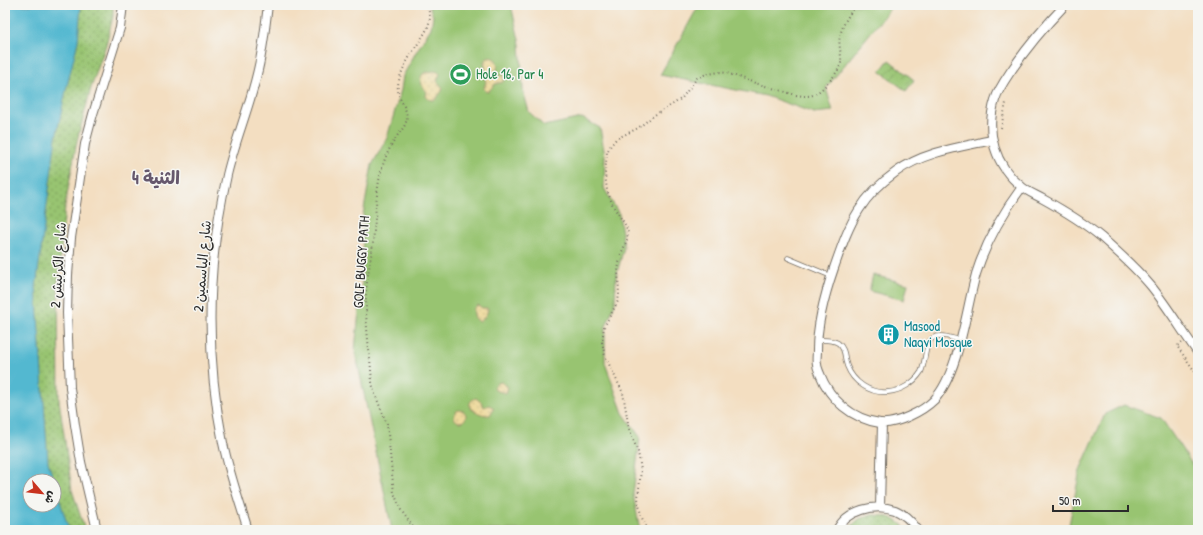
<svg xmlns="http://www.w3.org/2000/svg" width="1203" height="535" viewBox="0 0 1203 535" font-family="'Patrick Hand','Playpen Sans Arabic',sans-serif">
<defs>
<pattern id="sand-dots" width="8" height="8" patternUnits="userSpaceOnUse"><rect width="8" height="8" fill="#eeda9e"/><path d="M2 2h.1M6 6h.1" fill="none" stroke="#cb8" stroke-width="1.8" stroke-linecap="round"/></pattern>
<pattern id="park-dots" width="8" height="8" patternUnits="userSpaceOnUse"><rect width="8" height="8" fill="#98c471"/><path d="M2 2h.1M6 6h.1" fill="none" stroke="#7c9f5d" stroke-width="1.8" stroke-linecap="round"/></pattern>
<pattern id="garden-furrows" width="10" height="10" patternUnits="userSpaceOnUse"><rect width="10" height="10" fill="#98c471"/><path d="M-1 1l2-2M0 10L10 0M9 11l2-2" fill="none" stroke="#7c9f5d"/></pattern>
</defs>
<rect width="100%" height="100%" fill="#f6f6f2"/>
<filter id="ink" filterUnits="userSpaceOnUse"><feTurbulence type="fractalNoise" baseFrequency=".025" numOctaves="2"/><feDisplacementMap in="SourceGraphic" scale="8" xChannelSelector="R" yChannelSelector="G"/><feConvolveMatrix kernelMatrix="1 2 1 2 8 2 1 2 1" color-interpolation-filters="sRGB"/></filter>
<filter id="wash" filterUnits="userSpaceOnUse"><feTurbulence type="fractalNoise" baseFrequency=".012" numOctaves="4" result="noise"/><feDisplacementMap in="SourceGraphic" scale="16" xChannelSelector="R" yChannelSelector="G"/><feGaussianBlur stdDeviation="0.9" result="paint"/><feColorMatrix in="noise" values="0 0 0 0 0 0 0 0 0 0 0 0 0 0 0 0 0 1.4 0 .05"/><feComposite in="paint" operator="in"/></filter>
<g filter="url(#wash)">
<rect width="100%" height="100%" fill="#f3dec1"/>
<!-- grass -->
<path fill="#98c471" stroke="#62784e" d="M429,5H511L520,44L523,90L529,112L544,126L582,118L600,128L605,156L604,188L619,214L624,247L616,277L615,303L605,329V363L623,413L640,437L633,494L640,530H392L355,350L362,282L363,215L372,165L387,138L401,90L403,76L416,52L431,28L433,16Z
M699,5H893L826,88L833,111L814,113L766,96L660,75Z
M873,275L908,284L904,300L869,291Z
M1124,405L1161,418L1196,470L1194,515L1195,530H1068L1080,470L1105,414Z"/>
<!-- sand -->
<path fill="url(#sand-dots)" stroke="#8c8264" d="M491,57L496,60C499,68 497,68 494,75V76L498,77L501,75L505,77L503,82L495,84L488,92L485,91L484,88L486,82L484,77L486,70L484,62L486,59Z
M434,71L438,72L440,74L437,81L443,88L442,91L436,99C432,101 428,100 426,96L427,92L423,88L420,78L424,73Z
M478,305L482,308H487L488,310L486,315L480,322C474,319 473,314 474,308Z
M501,382L508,387L506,393L497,391L494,389L495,386L497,383Z
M476,398L482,403L484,407L489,405L494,408L490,415C484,416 475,412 470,408C469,402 471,400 476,398Z
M454 416a6 6 0 1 1 12 0a6 6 0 1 1-12 0Z"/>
<!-- park -->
<path fill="url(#park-dots)" stroke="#62784e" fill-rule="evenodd" d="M5,5H113V16L106,45L91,88L77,141L65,206L58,283L59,400L72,490L85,530H5ZM30,481H54V505H30Z
M873,515C890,516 895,518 908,530H847L859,519Z"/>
<!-- garden -->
<path fill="url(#garden-furrows)" stroke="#62784e" d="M889,60L914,80L906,91L880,71Z"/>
<!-- water -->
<path fill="#52b8d0" stroke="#3e727e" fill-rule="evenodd" d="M5,5H81L78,41L66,90L56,137L36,287L48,462L69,530H5ZM30,481H54V505H30Z"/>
</g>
<g filter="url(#ink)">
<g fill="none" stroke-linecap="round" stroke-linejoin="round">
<defs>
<path id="service" d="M788,258L831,276
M817,340C824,340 832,339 838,343C846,349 844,358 847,366C853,382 870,394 888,392C901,391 914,383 921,372C927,360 923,337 939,336C946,335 954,339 960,340"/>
<path id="minor" d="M1065,5C1045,26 1027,47 1011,71C1005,80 998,90 995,100C985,132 995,166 1022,187C1028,192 1036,195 1043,199C1063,210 1083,222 1101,237C1118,252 1136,268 1151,286C1168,307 1182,331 1198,353
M992,140C960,147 923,152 896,172C882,182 868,195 859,210C848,227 841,248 834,268C825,294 817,322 817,350C817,355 816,360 817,364C817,368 819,371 820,374C830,400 852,419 880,423C896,425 923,411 934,400C959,373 966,310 976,274C986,242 1002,214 1022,187
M880,507L882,423
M97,530L81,462L75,425L70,388L67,313L68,275L71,238L85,144L93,114L120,28L123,5
M248,530C239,501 229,472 223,443C205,354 207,263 227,175C235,141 249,108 257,74C263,51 265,28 268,5
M837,530C847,510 875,503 895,510C905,514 912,522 918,530"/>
</defs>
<!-- service casing -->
<use href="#service" stroke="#716a60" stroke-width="5.5"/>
<!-- minor casing -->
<use href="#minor" stroke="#716a60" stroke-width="10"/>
<!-- path -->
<path stroke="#716a60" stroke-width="2" stroke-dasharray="1 3" stroke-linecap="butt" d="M1001,128L1006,103L1004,102
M1182,343L1177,346L1198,376
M415,530L401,510L394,493L387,424L374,392L372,382C370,353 365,324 366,294C367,273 373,252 374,231C376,210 376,189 382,168C385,157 390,147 396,138C399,132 404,129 406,122C410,108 396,99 398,85C401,68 412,53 421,39C424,34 428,29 429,23C431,16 429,11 426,5
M648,530L641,516L638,498L641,470L638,452L629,429L623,393L605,356L602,342L604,327L618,301L619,295L618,271L619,263L621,254L627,240L628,233L626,226L613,206L607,190L605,174L607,152L611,145L616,139L638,128L656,114L675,103L682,98L697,78L704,75L719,72L727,73L755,83L796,95C803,96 809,97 815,94C823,90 839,72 841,63C842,53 837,43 841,32C844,22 850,12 857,5"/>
<!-- service -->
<use href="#service" stroke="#fff" stroke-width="4"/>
<!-- minor -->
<use href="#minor" stroke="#fff" stroke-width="8"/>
</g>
</g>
<!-- icons -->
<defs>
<symbol id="stadium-disc" viewBox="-11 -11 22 22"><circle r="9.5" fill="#2e9e5b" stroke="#f6f6f2"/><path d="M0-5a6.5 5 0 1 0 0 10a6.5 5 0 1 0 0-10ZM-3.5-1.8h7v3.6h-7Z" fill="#fff"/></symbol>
<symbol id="building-disc" viewBox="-11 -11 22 22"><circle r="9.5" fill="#0f9aa8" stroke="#f6f6f2"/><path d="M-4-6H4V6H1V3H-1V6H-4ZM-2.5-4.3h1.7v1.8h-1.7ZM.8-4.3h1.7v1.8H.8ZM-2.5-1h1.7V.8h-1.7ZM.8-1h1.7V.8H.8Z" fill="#fff"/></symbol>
</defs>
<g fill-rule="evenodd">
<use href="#stadium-disc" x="448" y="62" width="25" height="25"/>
<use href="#building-disc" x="876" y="322" width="25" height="25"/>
</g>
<g text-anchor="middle" stroke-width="3" stroke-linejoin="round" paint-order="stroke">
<!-- leisure labels -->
<g font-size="14" fill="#27864d" stroke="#f6f6f2" text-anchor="start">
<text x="476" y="79">Hole 16, Par 4</text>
</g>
<!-- street labels -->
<g font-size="14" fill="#2b2b2b" stroke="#f6f6f2">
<text transform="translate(361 262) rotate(-86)" y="5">GOLF BUGGY PATH</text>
<text transform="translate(58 265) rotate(-86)" y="5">شارع الكرنيش 2</text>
<text transform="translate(202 266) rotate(-85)" y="5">شارع الياسمين 2</text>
</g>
<!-- culture labels -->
<g font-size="14" fill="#0d838f" stroke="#f6f6f2" text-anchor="start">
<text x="904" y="331">Masood<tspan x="904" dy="16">Naqvi Mosque</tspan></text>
</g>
<!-- district labels -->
<g font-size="18" font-weight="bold" fill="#66586d" stroke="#f6f6f2">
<text x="156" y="184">الثنية 4</text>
</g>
</g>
<!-- margin -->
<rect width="1203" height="535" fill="none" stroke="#f6f6f2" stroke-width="20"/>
<!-- north arrow -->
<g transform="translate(42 493) rotate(118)"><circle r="19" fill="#f6f6f2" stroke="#a5a5a2"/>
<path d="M0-3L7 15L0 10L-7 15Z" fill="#c8321e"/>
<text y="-6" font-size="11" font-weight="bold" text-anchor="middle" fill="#2b2b2b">ش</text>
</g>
<!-- scale -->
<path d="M1053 505v6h75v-6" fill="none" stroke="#2b2b2b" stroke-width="2"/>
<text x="1059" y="505" font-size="12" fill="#2b2b2b" stroke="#f6f6f2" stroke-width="3" paint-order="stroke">50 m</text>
</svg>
